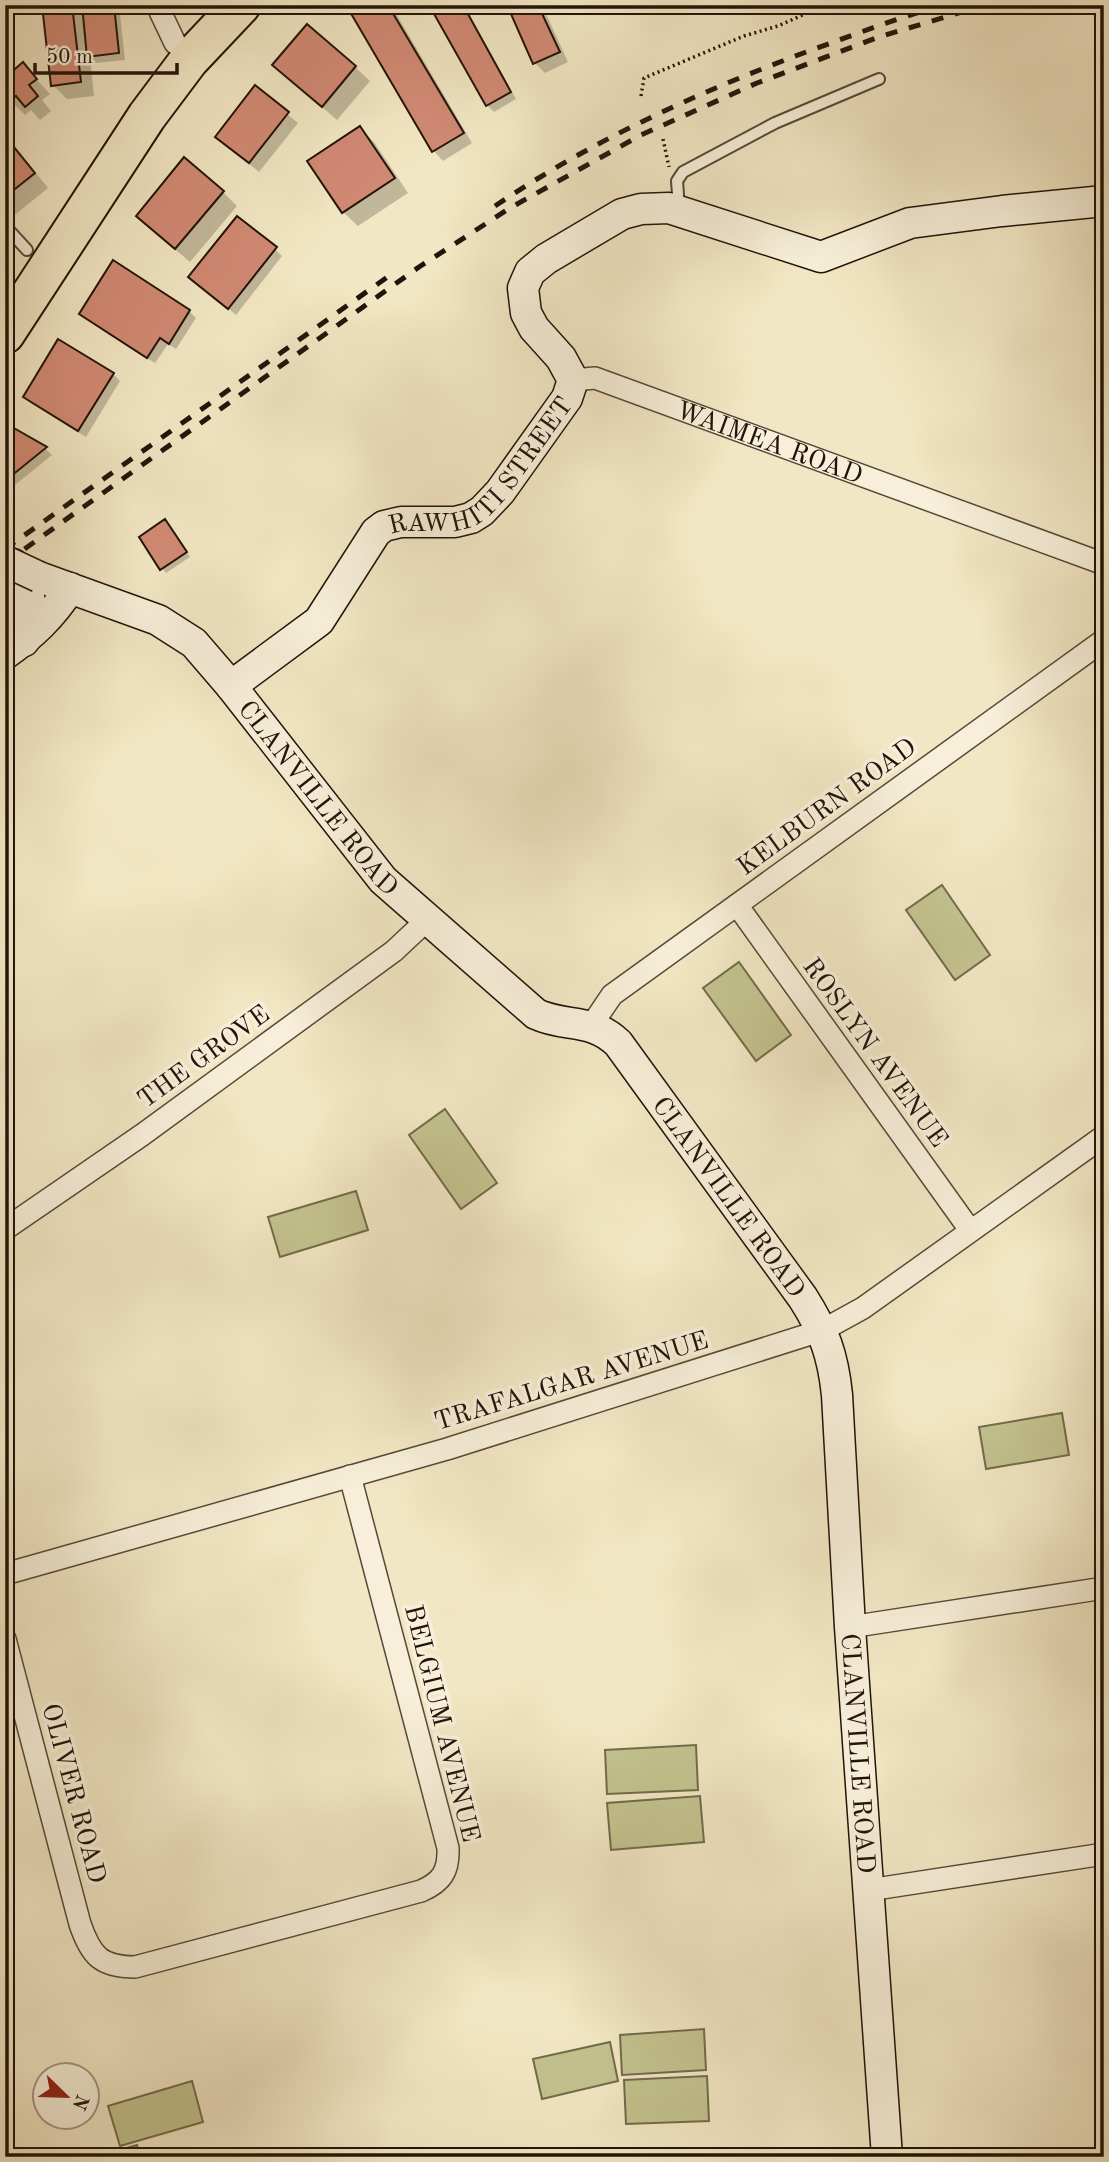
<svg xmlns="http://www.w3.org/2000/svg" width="1109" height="2162" viewBox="0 0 1109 2162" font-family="'Old Standard TT',serif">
<rect width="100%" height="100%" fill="#f2e7c4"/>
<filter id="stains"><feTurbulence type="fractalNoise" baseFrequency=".00286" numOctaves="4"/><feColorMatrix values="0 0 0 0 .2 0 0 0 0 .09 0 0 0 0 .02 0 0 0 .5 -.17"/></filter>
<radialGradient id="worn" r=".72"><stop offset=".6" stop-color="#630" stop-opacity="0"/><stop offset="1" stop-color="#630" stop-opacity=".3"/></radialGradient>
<!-- green -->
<path fill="#c3c38f" stroke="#726b4c" stroke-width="2" d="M942,885L990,955L955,980L906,910Z
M739,962L791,1035L756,1061L703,988Z
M445,1109L497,1183L461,1209L409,1135Z
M356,1191L368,1230L280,1257L268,1217Z
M1062,1413L1069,1455L986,1469L979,1427Z
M696,1745L698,1790L607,1794L605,1750Z
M700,1796L704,1842L611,1850L607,1803Z
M704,2029L706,2070L622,2075L620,2035Z
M610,2042L618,2081L542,2099L533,2059Z
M707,2076L709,2121L626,2124L624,2080Z
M192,2081L203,2122L120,2146L108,2106Z
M137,2145L140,2157H95Z"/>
<!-- shadow -->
<path fill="#0003" d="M44,5H79L84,11V5H119L125,60L96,63L90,57L94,96L67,99L53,85Z
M348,5H391L472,143L443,161L434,151Z
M431,5H464L516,99L494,112L487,105Z
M509,5H542L568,62L545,73L535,63Z
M23,65L50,94L42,100L51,111L40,120L31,110L25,115L5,95Z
M274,65L355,67L370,81L337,120Z
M255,88L298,123L259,172L217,137Z
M360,128L374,142L408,193L358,226L343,212L310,161Z
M5,135L48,188L16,214L5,203Z
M223,192L237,206L190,262L152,230Z
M275,249L282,256L236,315L190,277Z
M189,311L196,318L176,349L168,344L155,363L88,320L81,313Z
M113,374L120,381L86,437L32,404L25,397Z
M5,425L46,449L52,455L5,493Z
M169,526L190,557L166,573L162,568Z"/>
<!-- building -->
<path fill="#d18a74" stroke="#221309" stroke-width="2" d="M42,5H72L81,82L51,86Z
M82,5H114L119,53L87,57Z
M346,5H388L464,133L432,152Z
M429,5H463L511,92L486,106Z
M507,5H538L560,52L533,64Z
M307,24L356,66L322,107L272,65Z
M23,62L37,79L29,85L38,96L25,107L16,96L9,102L5,98V73L7,76Z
M255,85L289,112L249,163L215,137Z
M360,126L395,178L342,213L307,161Z
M5,136L35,173L5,197Z
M184,157L224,191L175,249L136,216Z
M237,216L277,247L228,309L188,277Z
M113,260L190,310L169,344L160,338L147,358L79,314Z
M58,339L114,373L78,431L23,397Z
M5,423L47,447L5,481Z
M165,519L187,552L160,570L139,537Z"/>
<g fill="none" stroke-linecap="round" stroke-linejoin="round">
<defs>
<path id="lane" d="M679,208L677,181L683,172L775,123L879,79
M5,226L27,250"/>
<g id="street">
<path d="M157,5L175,43"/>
<path id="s1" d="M573,380L595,378L1104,564"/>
<path d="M737,905L970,1230"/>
<path d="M591,1026L612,995L1104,640"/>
<path d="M5,1229L142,1135L394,951L427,920"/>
<path d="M5,1574L447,1449L823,1330L863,1308L1104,1136"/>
<path d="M850,1627L1104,1588"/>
<path d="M5,1639L80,1924C91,1956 101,1967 135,1967L421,1891C442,1882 449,1871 448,1848L350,1476"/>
<path d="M869,1890L1104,1854"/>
</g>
<g id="secondary">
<path d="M13,564C34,590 33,610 24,641"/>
<path id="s2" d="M39,577L158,620L194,643L231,686L383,880L536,1014C566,1028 590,1017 618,1043L803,1298C824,1331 833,1355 837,1395L850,1627L887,2157"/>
<path d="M5,654C32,635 52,616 70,588"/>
<path id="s3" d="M231,686L319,621L376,532L384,526L401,522H455L471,518L482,511L500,492L567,398L573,380L561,358L534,328L526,313L523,288L530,272L546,259L622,214L641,209L669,208L821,257L910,223L1002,211L1104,201"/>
</g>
<path id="highway" d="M5,334L147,116L189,60L241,5"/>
</defs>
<!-- lane casing -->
<use href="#lane" stroke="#564838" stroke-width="14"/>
<!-- street casing -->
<use href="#street" stroke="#564838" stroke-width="24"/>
<!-- secondary casing -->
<use href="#secondary" stroke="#221309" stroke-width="33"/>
<!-- highway casing -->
<use href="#highway" stroke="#221309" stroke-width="42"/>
<!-- path -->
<path stroke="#221309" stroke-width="3.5" stroke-dasharray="2 3.5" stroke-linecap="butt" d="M641,96L644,78L744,36L778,26L807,13L811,5
M663,139L669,167"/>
<!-- lane -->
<use href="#lane" stroke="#f7efd9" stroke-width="10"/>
<!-- street -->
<use href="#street" stroke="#f7efd9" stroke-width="21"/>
<!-- secondary -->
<use href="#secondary" stroke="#f7efd9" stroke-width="30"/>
<!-- highway -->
<use href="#highway" stroke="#f2e7c4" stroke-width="38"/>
<!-- rail -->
<path stroke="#221309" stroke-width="5" stroke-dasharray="12 12" stroke-linecap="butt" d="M495,206C594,139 705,89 817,48C859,33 900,17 944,5
M5,549L393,273
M5,563L419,267L510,208L641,135L757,83L879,37L985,5"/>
<defs>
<path id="secondary-bridge" d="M5,561L39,577"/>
</defs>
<!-- secondary-bridge casing -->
<use href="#secondary-bridge" stroke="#221309" stroke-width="33" stroke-linecap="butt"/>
<!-- secondary-bridge -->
<use href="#secondary-bridge" stroke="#f7efd9" stroke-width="30"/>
</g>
<g text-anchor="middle" stroke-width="7" stroke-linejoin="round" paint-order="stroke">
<!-- street labels -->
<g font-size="26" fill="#221309" stroke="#f7efd9">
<text dy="9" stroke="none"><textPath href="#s1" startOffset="208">WAIMEA ROAD</textPath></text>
<text dy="9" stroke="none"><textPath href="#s3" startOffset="348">RAWHITI STREET</textPath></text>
<text dy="9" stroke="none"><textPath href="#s2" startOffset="368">CLANVILLE ROAD</textPath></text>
<text transform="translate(826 806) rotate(-36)" y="9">KELBURN ROAD</text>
<text transform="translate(876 1052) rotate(54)" y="9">ROSLYN AVENUE</text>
<text transform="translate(203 1056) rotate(-36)" y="9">THE GROVE</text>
<text dy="9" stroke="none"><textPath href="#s2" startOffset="954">CLANVILLE ROAD</textPath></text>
<text transform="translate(571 1380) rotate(-17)" y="9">TRAFALGAR AVENUE</text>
<text transform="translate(443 1723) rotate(76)" y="9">BELGIUM AVENUE</text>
<text dy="9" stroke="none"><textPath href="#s2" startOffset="1542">CLANVILLE ROAD</textPath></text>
<text transform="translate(75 1793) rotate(75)" y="9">OLIVER ROAD</text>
</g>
</g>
<!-- margin -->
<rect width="1109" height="2162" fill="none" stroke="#f2e7c4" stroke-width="28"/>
<rect x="7" y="7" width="1095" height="2148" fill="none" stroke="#221309" stroke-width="3.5"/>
<rect x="14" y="14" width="1081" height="2134" fill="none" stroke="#221309" stroke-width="2"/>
<!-- north arrow -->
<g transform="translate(66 2096) rotate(113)"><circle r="33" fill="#f7efd9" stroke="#a29786" stroke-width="2"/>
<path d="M0-5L12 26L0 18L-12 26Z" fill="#8f2418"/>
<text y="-10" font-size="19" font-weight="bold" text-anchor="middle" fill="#221309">N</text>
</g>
<!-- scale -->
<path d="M35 63v10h142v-10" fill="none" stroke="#221309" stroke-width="3.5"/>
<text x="46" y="63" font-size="21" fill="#221309" stroke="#f7efd9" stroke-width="5" paint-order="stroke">50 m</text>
<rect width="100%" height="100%" filter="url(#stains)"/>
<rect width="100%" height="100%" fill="url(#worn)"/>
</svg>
